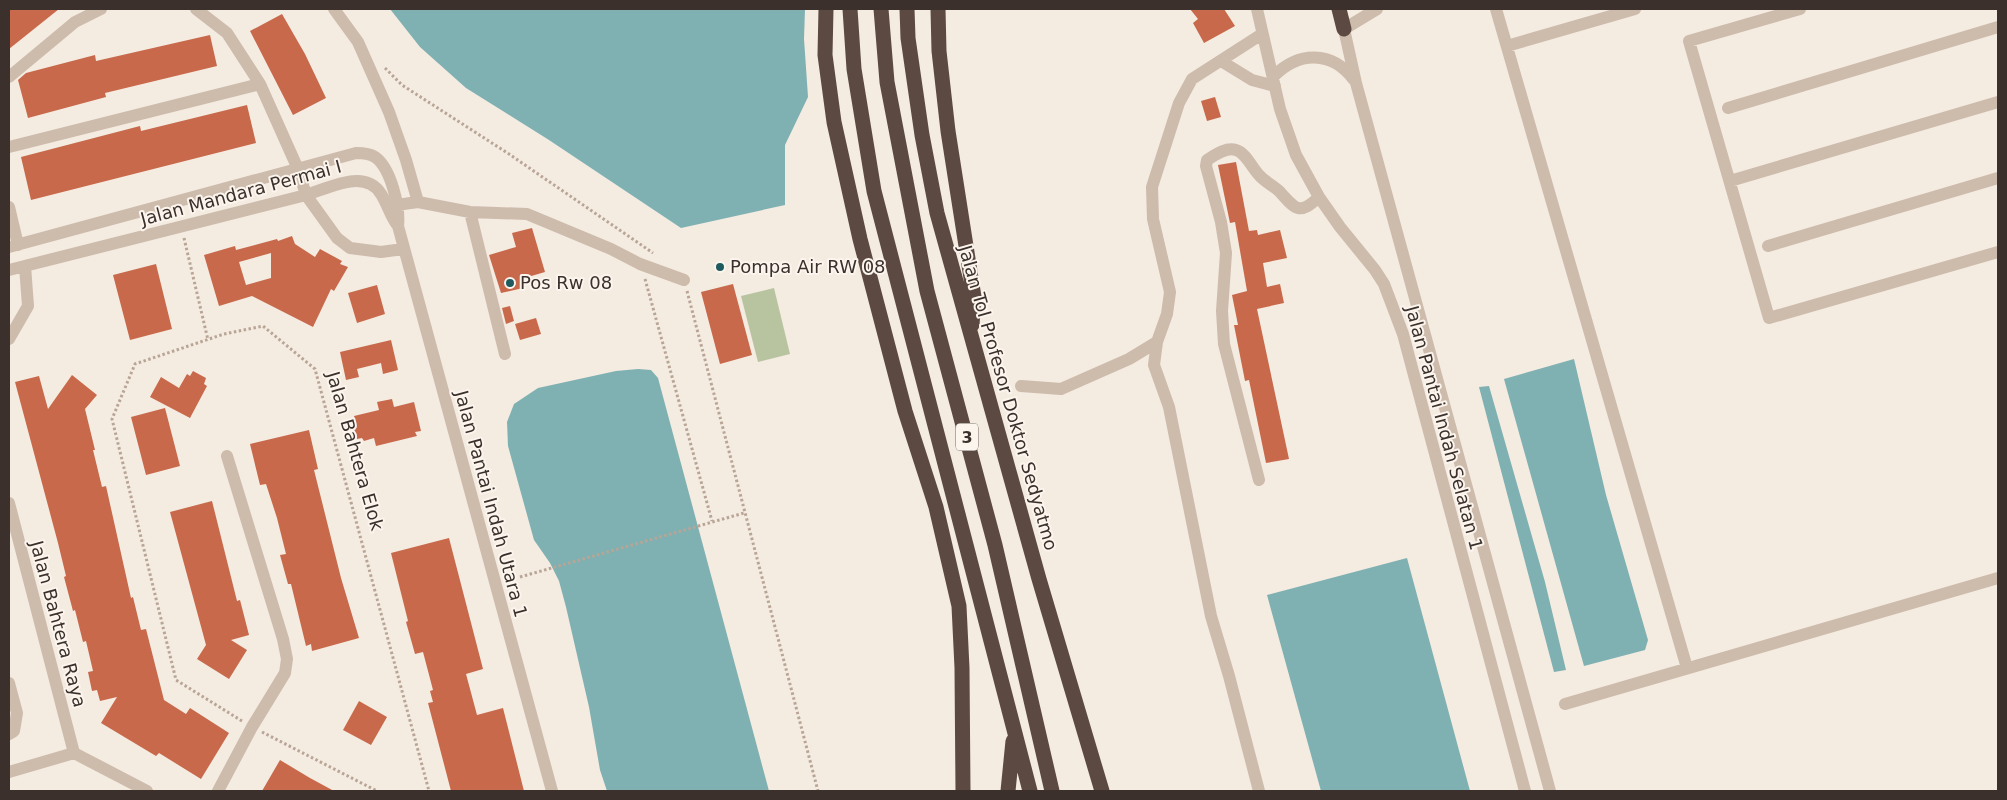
<svg xmlns="http://www.w3.org/2000/svg" width="2007" height="800" viewBox="0 0 2007 800" font-family="'DejaVu Sans',sans-serif">
<rect width="100%" height="100%" fill="#f4ebe1"/>
<!-- green -->
<path fill="#b8c4a0" d="M774,288L790,354L758,362L741,296Z"/>
<!-- water -->
<path fill="#7fb0b2" d="M390,9H805L804,39L808,97L785,145V205L681,228L549,140L466,88L420,47Z
M1574,359L1606,495L1648,640L1645,650L1584,666L1504,379Z
M638,369L651,370L658,378L769,791H607L600,770L589,707L566,607L559,581L550,563L534,540L508,446L507,422L514,404L538,388L616,371Z
M1489,386L1545,582L1566,670L1554,672L1479,387Z
M1407,558L1470,791H1321L1267,595Z"/>
<!-- building -->
<path fill="#c8694b" fill-rule="evenodd" d="M9,9H59L9,49Z
M1190,9H1224L1235,26L1204,43L1193,23L1198,19Z
M282,14L305,54L326,98L293,115L250,31Z
M210,35L217,66L105,93L106,97L28,118L18,80L26,73L95,55L96,61Z
M1215,97L1221,117L1207,121L1201,101Z
M247,105L256,143L31,200L21,157L140,126L141,131Z
M1236,162L1249,231L1257,230L1258,235L1280,230L1287,258L1263,263L1267,287L1280,284L1284,303L1257,309L1289,459L1266,463L1249,380L1245,381L1234,325H1238L1232,295L1247,291L1235,222L1230,223L1218,165Z
M532,228L545,272L521,279L523,288L501,293L489,255L516,247L512,233Z
M292,236L295,244L315,257L320,249L342,261L340,264L348,267L334,291L331,289L313,327L252,296L219,306L204,255L235,246L236,250L277,239L278,241ZM271,253V278L246,285L239,262Z
M156,264L172,329L130,340L113,275Z
M733,284L752,355L720,364L701,292Z
M377,285L385,314L357,323L348,293Z
M510,306L514,321L506,324L502,308Z
M536,318L541,334L520,340L515,324Z
M391,340L398,370L383,374L381,363L357,369L359,377L346,380L340,352Z
M193,371L206,378L204,384L207,386L190,418L150,397L161,377L179,388L187,374L190,376Z
M72,375L97,395L85,409L95,450H93L102,487L106,486L131,598L133,597L141,630L146,629L164,700L186,714L190,708L229,733L201,779L159,753L156,756L101,723L117,697L100,701L97,690L92,691L88,672L93,671L86,641L83,642L75,610L73,611L64,577L66,576L58,543L15,382L39,376L48,409Z
M392,399L394,407L414,402L421,431L415,432L417,436L376,446L374,438L364,441L362,438L357,439L353,426L356,425L354,416L379,410L377,402Z
M165,408L180,466L146,475L131,417Z
M309,430L318,469L314,470L341,578L359,638L312,651L311,644L306,646L291,584H288L280,555L286,554L277,518L266,484L260,485L250,444Z
M212,501L237,601L240,600L249,635L231,640L247,650L229,679L197,659L206,645L170,512Z
M449,538L483,669L466,674L477,715L503,708L524,791H451L428,703L433,702L430,691L433,690L423,652L415,654L406,622L408,621L391,553Z
M359,701L387,717L371,745L343,730Z
M280,760L310,778L334,791H262Z"/>
<g fill="none" stroke-linecap="round" stroke-linejoin="round">
<!-- path -->
<path stroke="#b9a596" stroke-width="3" stroke-dasharray="2.5 2.5" stroke-linecap="butt" d="M385,68L402,85L509,154L653,253
M184,238L208,340
M645,279L712,521
M687,291L818,791
M520,577L744,513
M242,721L176,680L112,419L135,364L224,334L263,326L315,369L429,791
M262,732L377,791"/>
<!-- minor -->
<path stroke="#cdbbac" stroke-width="12" d="M196,9L227,33L260,84L298,169L306,195L337,238L350,248L381,252L403,249
M334,9L358,42L389,112L406,160L418,202
M1257,9L1280,109L1296,155L1319,197L1340,227L1375,270L1384,284L1403,334L1525,791
M1377,9L1344,29L1356,83L1550,791
M1496,9L1687,668
M1800,9L1689,41L1769,318L1998,252
M1507,46L1635,9
M1221,61L1252,80L1275,86
M9,77L75,22L101,9
M1273,77C1298,51 1332,50 1354,80
M1728,108L1998,27
M9,147L260,84
M1730,181L1998,102
M389,206L418,202L470,212L527,214L611,249L640,264L684,280
M9,207L18,245
M470,212L505,354
M1768,246L1998,178
M9,247L356,153C362,153 369,153 375,157C391,168 400,207 398,226
M9,270L306,195C329,188 365,168 381,194C388,205 390,216 398,226L552,791
M9,339L28,306L25,266
M1021,386L1061,389L1129,359L1157,342
M1259,480L1224,344L1222,311L1226,253L1221,222L1206,166L1207,160C1215,155 1226,147 1236,150C1246,153 1252,168 1259,175C1265,182 1274,186 1280,192C1296,210 1300,215 1319,197
M9,503L74,753L147,791
M9,683L17,713L14,731L9,734
M1565,704L1998,578
M9,772L74,753
M218,791L252,727L285,673L287,659L283,639L227,456
M1259,791L1229,676L1211,616L1169,407L1154,365L1157,342L1167,314L1170,292L1153,219L1152,187L1179,103L1192,79L1262,34"/>
<!-- highway -->
<path stroke="#5c4a42" stroke-width="15" d="M826,9L825,55L834,122L860,239L905,411L936,507L959,606L962,668L963,791
M850,9L854,69L874,191L1030,791
M881,9L887,82L927,291L995,545L1052,791
M907,9L908,38L922,135L937,213L1039,579L1102,791
M938,9L939,51L948,131L974,297L972,325
M1339,9L1344,29
M1008,791L1013,741"/>
</g>
<!-- markers -->
<g fill="#1f5a5e" stroke="#fbf5ee" stroke-width="2">
<circle cx="720" cy="267" r="5"/>
<circle cx="510" cy="283" r="5"/>
</g>
<g text-anchor="middle" stroke-width="4" stroke-linejoin="round" paint-order="stroke">
<!-- shield labels -->
<rect fill="#fbf5ee" stroke="#756b66" stroke-width="1" x="956" y="423.5" width="22" height="27" rx="4"/>
<g font-size="16" font-weight="bold" fill="#3b302b">
<text x="967" y="443">3</text>
</g>
<!-- street labels -->
<g font-size="18" fill="#3b302b" stroke="#fbf5ee">
<text transform="translate(241 193) rotate(-15)" y="6">Jalan Mandara Permai I</text>
<text transform="translate(1008 398) rotate(74)" y="6">Jalan Tol Profesor Doktor Sedyatmo</text>
<text transform="translate(1444 428) rotate(75)" y="6">Jalan Pantai Indah Selatan 1</text>
<text transform="translate(355 451) rotate(74)" y="6">Jalan Bahtera Elok</text>
<text transform="translate(491 504) rotate(75)" y="6">Jalan Pantai Indah Utara 1</text>
<text transform="translate(58 624) rotate(75)" y="6">Jalan Bahtera Raya</text>
</g>
<!-- poi labels -->
<g font-size="18" fill="#3b302b" stroke="#fbf5ee" text-anchor="start">
<text x="730" y="273">Pompa Air RW 08</text>
<text x="520" y="289">Pos Rw 08</text>
</g>
</g>
<!-- border -->
<rect width="2007" height="800" fill="none" stroke="#3b302b" stroke-width="20"/>
</svg>
